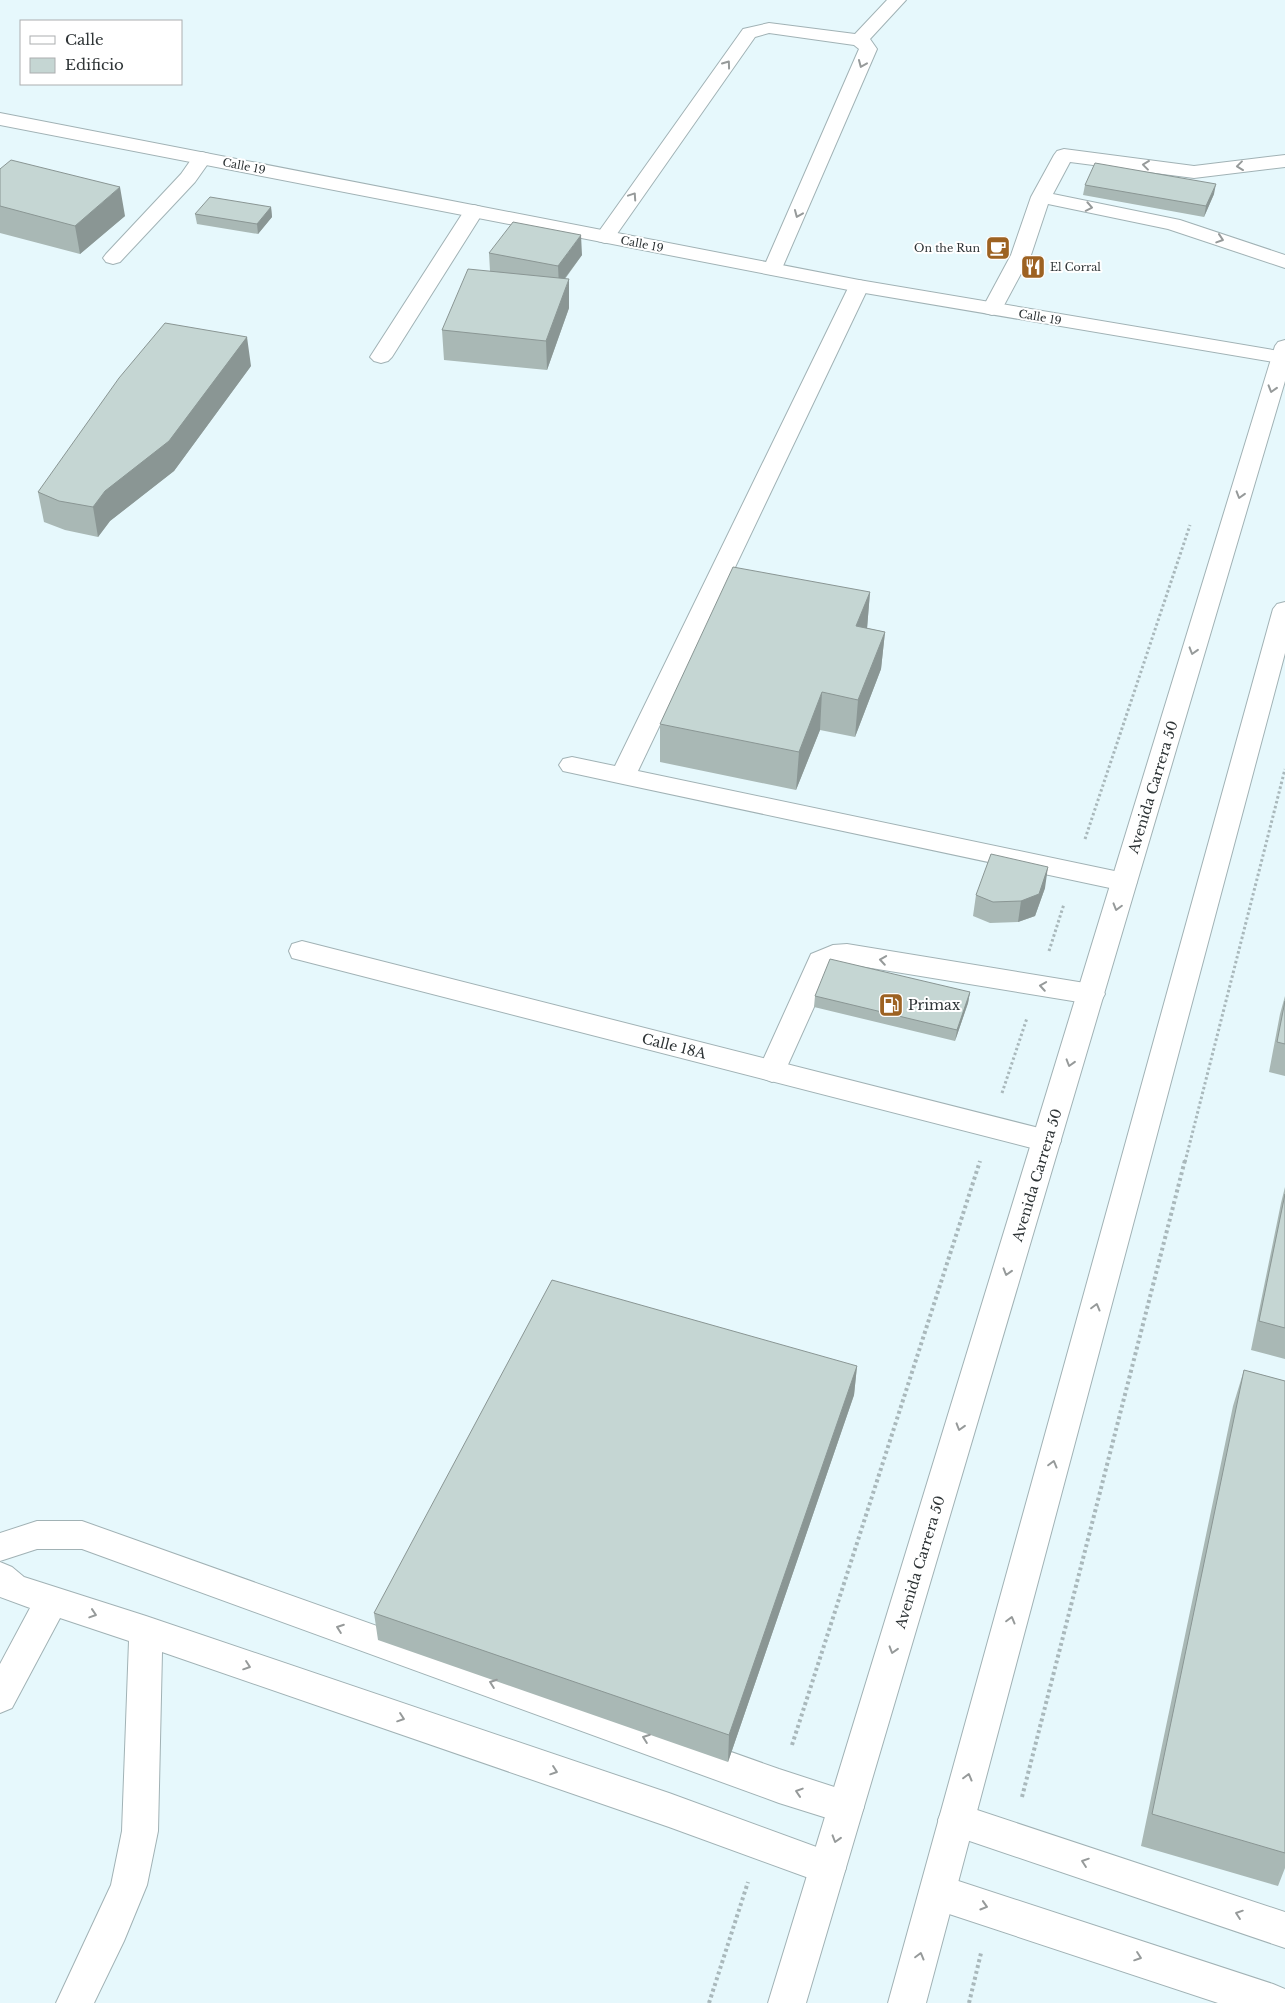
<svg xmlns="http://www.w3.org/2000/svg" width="1285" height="2003" viewBox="0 0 1285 2003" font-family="'Libre Baskerville',serif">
<rect width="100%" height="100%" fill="#e6f8fc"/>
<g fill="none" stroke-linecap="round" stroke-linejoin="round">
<defs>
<path id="lane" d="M887,0H906L870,39L877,49L780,273L773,275L766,273L763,269L859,49L854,45L769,33L755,37L612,241L605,243L598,241L595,237L743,29L769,23L855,34Z
M1064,149L1194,166L1285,155V167L1194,178L1070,162L1053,194L1180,220L1285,255V268L1168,229L1048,204L1031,255L1002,309L999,313L992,315L985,313L982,309L1011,255L1031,197L1054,155L1057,151Z
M202,152L209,154L212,158L195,182L120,262L113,264L106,262L103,258L106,254L181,174L195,154Z
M474,205L481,207L484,211L392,357L388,361L381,363L374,361L370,357L464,211L467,207Z
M859,280L866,282L869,286L638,771L1124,873L1133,875L1137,882L1133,889L1124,891L623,784L563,771L559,765L563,759L572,757L615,766L849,286L852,282Z
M847,944L1091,984L1101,987L1105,994L1101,1001L1091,1004L847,964H838L832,967L782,1078L772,1082L762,1078L758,1071L811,954L833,945Z
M37,1521H82L779,1769L859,1795L864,1807L859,1819L846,1824L779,1803L82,1549H37L0,1561V1533Z
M0,1562L12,1567L24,1577L146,1616L669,1793L841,1856L846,1868L841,1880L828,1885L669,1827L162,1652L158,1831L147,1885L124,1941L94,2003H56L111,1885L122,1831L129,1641L60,1618L12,1708L0,1713V1664L30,1608L0,1597Z
M956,1803L1285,1912V1948L943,1832L938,1820L943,1808Z
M937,1874L1273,1984L1285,1989V2003H1218L937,1910L924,1904L919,1892L924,1880Z"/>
<path id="street" d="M0,113L859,280L1285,352V364L859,292L0,125Z
M302,941L1047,1130L1057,1133L1061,1141L1057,1149L1047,1152L292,958L289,951L292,944Z"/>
<path id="secondary" d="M1285,340V381L806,2003H768L1275,346L1278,342Z
M1285,602V653L926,2003H888L1273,609L1277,604Z"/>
</defs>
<!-- lane casing -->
<use href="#lane" stroke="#a1b2b5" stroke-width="2"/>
<!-- street casing -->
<use href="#street" stroke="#a1b2b5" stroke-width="2"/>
<!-- secondary casing -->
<use href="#secondary" stroke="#a1b2b5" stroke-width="2"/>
<!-- path-far1 -->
<path stroke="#a9b8bb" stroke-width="3" stroke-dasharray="2.5 2.5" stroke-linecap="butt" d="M1085,839L1190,525
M1049,951L1064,904
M1002,1093L1027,1018
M1185,1162L1285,769"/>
<!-- path -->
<path stroke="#a9b8bb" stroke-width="4" stroke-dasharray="3 3" stroke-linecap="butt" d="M792,1745L980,1161
M1022,1797L1185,1160
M709,2003L748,1882
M969,2003L981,1953"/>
<!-- lane -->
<use href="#lane" fill="#fff" fill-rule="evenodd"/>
<!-- street -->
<use href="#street" fill="#fff" fill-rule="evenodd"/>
<!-- secondary -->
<use href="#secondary" fill="#fff" fill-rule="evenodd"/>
</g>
<!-- wall -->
<path fill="#a9b8b5" d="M0,169L125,216L80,254L0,233Z
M1085,185L1214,194L1204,217L1083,195Z
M271,207L272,217L258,234L197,224L195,214Z
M489,253L582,255L565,279L569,308L547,370L444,360L442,330L490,271Z
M251,366L174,471L110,521L98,537L65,530L44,522L38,492Z
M870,592L867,628L885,632L881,669L855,737L820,730L796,790L660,762V724Z
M1045,888L1035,916L1018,922L990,923L973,916L976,895Z
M970,992L968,1003L955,1041L814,1007L815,996Z
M1285,996V1076L1269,1072L1280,1014Z
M1285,1187V1359L1251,1350L1281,1203Z
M857,1366L854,1395L728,1762L378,1640L374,1613Z
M1244,1370L1285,1381V1868L1278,1886L1141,1846L1233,1406Z"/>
<!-- shaded-wall -->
<path fill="#8a9694" d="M1216,184L1214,194L1204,217L1206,206Z
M120,187L125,216L80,254L75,226Z
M271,207L272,217L258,234L257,224Z
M581,235L582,255L559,286L558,266Z
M569,279V308L547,370L546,341Z
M247,337L251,366L174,471L110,521L98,537L93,507L105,491Z
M870,592L867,629L856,626Z
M885,632L881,669L855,737L858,700Z
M822,692L820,730L796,790L799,752Z
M1048,867L1045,888L1035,916L1018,922L1021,901Z
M970,992L968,1003L955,1041L957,1030Z
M857,1366L854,1395L728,1762L729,1735Z"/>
<!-- building -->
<path fill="#c5d6d3" stroke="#8a9694" d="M11,160L120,187L75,226L0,206V169Z
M1095,163L1216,184L1206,206L1085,185Z
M210,197L271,207L257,224L195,214Z
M513,222L581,235L558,266L489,253Z
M468,269L569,279L546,341L442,330Z
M165,323L247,337L169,441L105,491L93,507L59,501L38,492L119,378Z
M733,567L870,592L856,626L885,632L858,700L822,692L799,752L660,724Z
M991,854L1048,867L1039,894L1021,901L993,902L976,895Z
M830,959L970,992L957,1030L815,996Z
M1285,1001V1044L1277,1042Z
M1285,1194V1328L1259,1321Z
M552,1280L857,1366L729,1735L374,1613Z
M1244,1370L1285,1381V1853L1152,1814Z"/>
<!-- one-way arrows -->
<defs><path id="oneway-chevron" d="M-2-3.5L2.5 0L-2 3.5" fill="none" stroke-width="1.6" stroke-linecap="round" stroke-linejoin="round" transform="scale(1.25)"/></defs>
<g stroke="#969a9a">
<use href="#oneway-chevron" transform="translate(727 64) rotate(-54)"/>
<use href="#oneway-chevron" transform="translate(862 64) rotate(113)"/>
<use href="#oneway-chevron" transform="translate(1146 165) rotate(-173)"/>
<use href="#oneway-chevron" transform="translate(1240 166) rotate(173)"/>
<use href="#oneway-chevron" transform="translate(633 196) rotate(-56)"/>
<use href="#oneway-chevron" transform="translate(1089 207) rotate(11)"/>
<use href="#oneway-chevron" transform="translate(798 214) rotate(113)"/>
<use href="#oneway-chevron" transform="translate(1220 239) rotate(18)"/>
<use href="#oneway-chevron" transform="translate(1272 389) rotate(107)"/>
<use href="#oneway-chevron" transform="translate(1240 495) rotate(107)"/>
<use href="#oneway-chevron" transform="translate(1193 651) rotate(107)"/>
<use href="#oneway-chevron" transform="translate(1117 907) rotate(106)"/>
<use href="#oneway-chevron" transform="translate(883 960) rotate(-171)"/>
<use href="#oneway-chevron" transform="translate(1043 986) rotate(-171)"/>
<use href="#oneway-chevron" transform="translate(1070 1063) rotate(107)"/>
<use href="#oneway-chevron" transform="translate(1007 1272) rotate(107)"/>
<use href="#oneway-chevron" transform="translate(1096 1307) rotate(-75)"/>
<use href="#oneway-chevron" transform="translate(960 1427) rotate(107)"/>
<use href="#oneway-chevron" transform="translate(1053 1464) rotate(-75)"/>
<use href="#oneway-chevron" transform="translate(93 1614) rotate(18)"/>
<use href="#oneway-chevron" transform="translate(1011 1620) rotate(-75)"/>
<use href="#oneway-chevron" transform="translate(340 1628) rotate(-160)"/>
<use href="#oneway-chevron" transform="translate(893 1650) rotate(107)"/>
<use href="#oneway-chevron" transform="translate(247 1666) rotate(19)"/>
<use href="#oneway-chevron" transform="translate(493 1683) rotate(-160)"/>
<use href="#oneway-chevron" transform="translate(401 1718) rotate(19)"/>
<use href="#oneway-chevron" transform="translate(646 1738) rotate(-160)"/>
<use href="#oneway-chevron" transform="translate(554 1771) rotate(19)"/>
<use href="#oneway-chevron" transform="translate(968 1777) rotate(-75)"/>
<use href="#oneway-chevron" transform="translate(799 1792) rotate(-162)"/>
<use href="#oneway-chevron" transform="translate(836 1839) rotate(107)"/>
<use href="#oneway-chevron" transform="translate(1085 1862) rotate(-161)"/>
<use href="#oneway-chevron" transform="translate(984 1906) rotate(17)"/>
<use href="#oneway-chevron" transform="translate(1239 1914) rotate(-161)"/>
<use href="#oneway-chevron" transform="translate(920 1956) rotate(-75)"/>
<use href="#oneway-chevron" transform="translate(1138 1957) rotate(19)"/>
</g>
<!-- icons -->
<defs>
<symbol id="cafe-square" viewBox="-11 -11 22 22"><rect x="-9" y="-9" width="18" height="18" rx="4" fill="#9d6222" stroke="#fff"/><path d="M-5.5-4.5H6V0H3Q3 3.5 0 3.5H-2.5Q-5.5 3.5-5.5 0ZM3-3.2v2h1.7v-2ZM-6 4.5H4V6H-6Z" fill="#fff"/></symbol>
<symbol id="restaurant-square" viewBox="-11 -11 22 22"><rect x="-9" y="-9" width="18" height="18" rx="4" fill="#9d6222" stroke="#fff"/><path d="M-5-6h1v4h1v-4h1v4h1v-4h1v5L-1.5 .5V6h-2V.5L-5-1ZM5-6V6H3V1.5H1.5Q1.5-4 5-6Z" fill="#fff"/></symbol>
<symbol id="fuel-square" viewBox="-11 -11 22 22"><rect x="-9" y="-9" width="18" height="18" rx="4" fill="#9d6222" stroke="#fff"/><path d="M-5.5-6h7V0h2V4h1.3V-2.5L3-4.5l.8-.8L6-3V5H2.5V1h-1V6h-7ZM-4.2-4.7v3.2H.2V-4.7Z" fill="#fff"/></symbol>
</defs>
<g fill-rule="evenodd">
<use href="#cafe-square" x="984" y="234" width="28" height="28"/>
<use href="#restaurant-square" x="1019" y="253" width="28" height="28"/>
<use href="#fuel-square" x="877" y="991" width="28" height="28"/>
</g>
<g text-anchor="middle" stroke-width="4" stroke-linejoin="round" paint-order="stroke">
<!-- far-street labels -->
<g font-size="11" fill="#2e3436" stroke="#fff">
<text transform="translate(244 166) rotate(11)" y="4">Calle 19</text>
<text transform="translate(642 244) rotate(11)" y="4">Calle 19</text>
<text transform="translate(1040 317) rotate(10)" y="4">Calle 19</text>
</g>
<!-- far-poi labels -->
<g font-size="11" fill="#2e3436" stroke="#fff" text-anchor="end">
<text x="980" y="252">On the Run</text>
<text x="1050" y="271" text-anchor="start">El Corral</text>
</g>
<!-- street labels -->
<g font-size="14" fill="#2e3436" stroke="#fff">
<text transform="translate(1153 787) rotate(-73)" y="5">Avenida Carrera 50</text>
<text transform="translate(674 1046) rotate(14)" y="5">Calle 18A</text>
<text transform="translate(1037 1175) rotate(-73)" y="5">Avenida Carrera 50</text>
<text transform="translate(920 1562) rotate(-73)" y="5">Avenida Carrera 50</text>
</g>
<!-- poi labels -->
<g font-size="14" fill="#2e3436" stroke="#fff" text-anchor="start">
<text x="908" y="1010">Primax</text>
</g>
</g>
<!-- legend -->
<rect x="20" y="20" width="162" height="65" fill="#ffffff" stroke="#abaeaf"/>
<rect x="30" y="36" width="25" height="8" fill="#ffffff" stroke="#abaeaf"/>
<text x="65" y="45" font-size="15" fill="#2e3436">Calle</text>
<rect x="30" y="58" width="25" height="15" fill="#c5d6d3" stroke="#abaeaf"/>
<text x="65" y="70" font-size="15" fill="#2e3436">Edificio</text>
</svg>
